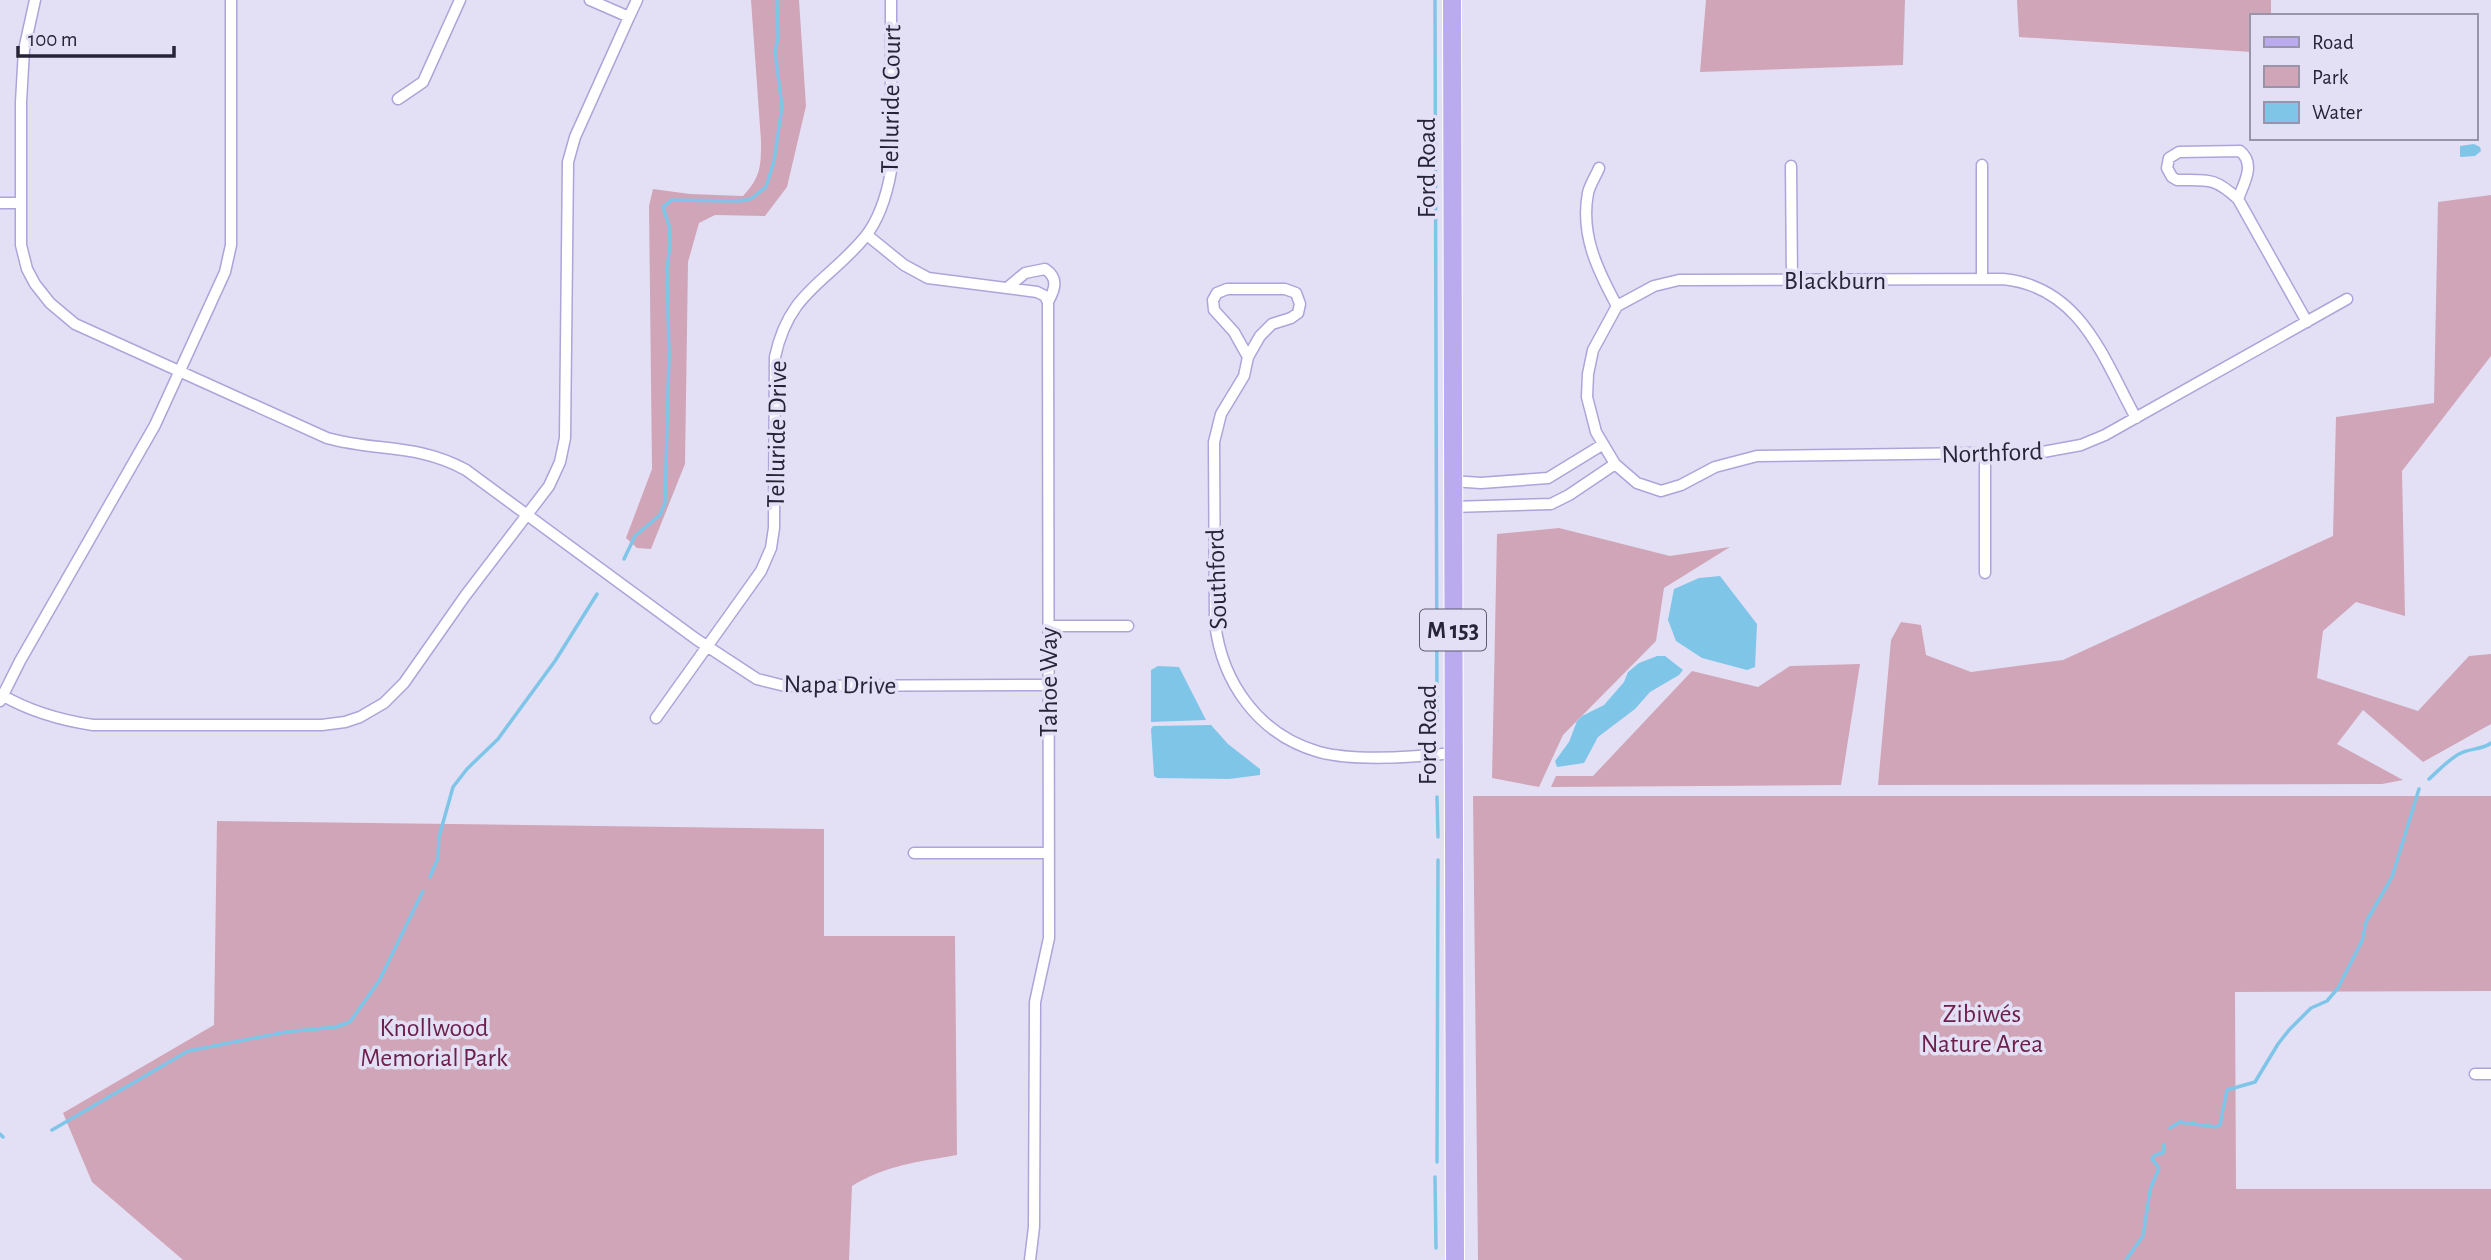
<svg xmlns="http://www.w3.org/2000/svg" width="2491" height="1260" viewBox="0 0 2491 1260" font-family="'Alegreya Sans',sans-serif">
<rect width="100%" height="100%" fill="#e3e0f6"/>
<!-- green -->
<path fill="#d0a5b7" d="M751,0H799L806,106L787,187L765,216L715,215L699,223L688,262L685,464L651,549L637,548L626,538L652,469L649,206L653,189L690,194L743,196C761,177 761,166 761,141Z
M1706,0H1905L1903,65L1700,72Z
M2017,0H2271V16H2251V52L2019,37Z
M2491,195V356L2402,471L2405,616L2356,602L2323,631L2317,678L2418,711L2469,656L2491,654V724L2423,762L2363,710L2337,744L2403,780L2382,784L1878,785L1891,640L1901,622L1921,625L1926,655L1971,672L2063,660L2333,536L2336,417L2434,403L2438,202Z
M1559,528L1670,556L1730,547L1664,588L1656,641L1563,735L1539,787L1492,778L1497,534Z
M1860,664L1841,785L1551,787L1556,776H1593L1692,671L1758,687L1790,666Z
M1473,796H2491V991L2235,992L2236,1189H2491V1260H1478Z
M217,821L824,829V936H955L957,1155C918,1162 886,1165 852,1186L849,1260H183L92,1182L63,1113L214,1025Z"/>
<!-- water -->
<path fill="#7fc5e8" d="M2474,144L2480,147L2481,151L2475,156L2460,157V146Z
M1720,576L1757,624L1755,667L1747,670L1702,658L1676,641L1668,620L1674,589L1699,578Z
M1657,656H1665L1683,670L1679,675L1650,692L1635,709L1598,737L1584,763L1557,767L1555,761L1569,742L1577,721L1582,716L1604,705L1624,682L1628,672L1639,663Z
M1158,666L1179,667L1206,720L1151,722V670Z
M1211,725L1228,744L1260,769V775L1229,779L1157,778L1154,776L1151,729L1153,726Z"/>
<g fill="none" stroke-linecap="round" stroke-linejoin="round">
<!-- stream -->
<path stroke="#7fc5e8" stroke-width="3.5" d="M1435,0L1437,714
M624,559L635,536L660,515L665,503L669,355L667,269L670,245L669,226L663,207L672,200L738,201L751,199L766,187L774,161L782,107L775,51L778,39L777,0
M2429,779C2438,771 2448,760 2459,754C2469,748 2482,750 2491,743
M1437,797L1438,837
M430,877L438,858L439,837L453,787L467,769L498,739L555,661L597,594
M2170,1128L2180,1122L2216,1127L2220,1125L2227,1090L2255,1082L2278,1044L2289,1030L2311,1008L2327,1001L2338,988L2362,941L2366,922L2392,877L2419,789
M52,1130L188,1051L286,1032L336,1027L350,1022L379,981L423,891
M0,1134L3,1137
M1437,1162L1438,860
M1435,1177L1436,1248
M2126,1260L2143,1236L2150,1190L2159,1168L2152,1159L2155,1155L2163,1153L2164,1145"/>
<defs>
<path id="street" d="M35,0L24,50L21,102V245L27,269L35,284L50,303L75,324L327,438C377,452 417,443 466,470L696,639L757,679L785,686L1048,685
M629,17L637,0
M398,99L423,82L460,0
M1791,166L1792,280
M1599,168C1596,176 1590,184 1588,193C1580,235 1598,271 1617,306
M2238,199C2214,177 2208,180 2177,180L2172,177L2167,168L2169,158L2179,152L2240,151C2256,164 2244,183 2238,199L2307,322
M0,203H20
M867,235L904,265L928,278L1037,292L1045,296L1048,302L1049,938L1035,1002L1034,1227L1030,1260
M1982,278V165
M1007,288L1025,273L1045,269C1059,278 1055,289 1048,302
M1248,357L1234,332L1214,310L1213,300L1217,293L1227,289H1285L1296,293L1300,304L1298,313L1291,318L1272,324L1260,336L1248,357L1244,376L1221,414L1214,442L1215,623C1222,683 1259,735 1319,752C1356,762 1415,757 1453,753
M2136,418C2103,358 2081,287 2003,279L1679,280L1654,286L1617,306L1593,350L1588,374L1587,397L1596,432L1615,464L1637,483L1661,491L1681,485L1715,467L1757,456L2043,452L2081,445L2105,435L2347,299
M1452,481L1481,483L1548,478L1602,445
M1452,507L1551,504L1569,495L1615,464
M1985,573V455
M1049,626H1128
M0,694C29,711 59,720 93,725H322L345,722L360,717L384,703L404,683L465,596L549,486L560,462L565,438L568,162L575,137L629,17L590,0
M0,701L20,661L155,425L225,272L231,245V0
M656,718L761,571L771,548L774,528L775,357C789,291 827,283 865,237C880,218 887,194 891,171V0
M914,853H1048
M2475,1074H2491"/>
<path id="primary" d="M1452,0L1455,1260"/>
</defs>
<!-- street casing -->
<use href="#street" stroke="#aca5d9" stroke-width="13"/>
<!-- primary casing -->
<use href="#primary" stroke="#fff" stroke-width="20"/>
<!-- street -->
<use href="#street" stroke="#fff" stroke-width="10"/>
<!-- primary -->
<use href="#primary" stroke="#b9abed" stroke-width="18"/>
</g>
<g text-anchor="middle" stroke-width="7" stroke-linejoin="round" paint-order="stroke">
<!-- shield labels -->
<rect fill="#e3e0f6" stroke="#5f5c71" stroke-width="2" x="1420" y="609.5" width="66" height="41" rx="5"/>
<g font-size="24" font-weight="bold" fill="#272438">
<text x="1453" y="638">M 153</text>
</g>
<!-- street labels -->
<g font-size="26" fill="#272438" stroke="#e3e0f6">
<text transform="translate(890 99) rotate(-89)" y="9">Telluride Court</text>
<text transform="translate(1426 168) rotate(-90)" y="9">Ford Road</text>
<text x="1835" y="289">Blackburn</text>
<text transform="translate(776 434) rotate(-89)" y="9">Telluride Drive</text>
<text transform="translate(1992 452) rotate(-2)" y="9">Northford</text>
<text transform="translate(1216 579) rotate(-92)" y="9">Southford</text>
<text transform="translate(1048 682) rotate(-90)" y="9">Tahoe Way</text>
<text transform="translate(840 684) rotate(1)" y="9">Napa Drive</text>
<text transform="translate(1427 735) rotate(-90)" y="9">Ford Road</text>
</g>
<!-- park labels -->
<g font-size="26" fill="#6c2049" stroke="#e3e0f6">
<text x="1982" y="1022">Zibiwés<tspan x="1982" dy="30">Nature Area</tspan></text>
<text x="434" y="1036">Knollwood<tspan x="434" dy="30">Memorial Park</tspan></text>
</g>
</g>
<!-- legend -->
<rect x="2250" y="14" width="228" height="126" fill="#e3e0f6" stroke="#9895aa" stroke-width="2"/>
<rect x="2264" y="37" width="35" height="10" fill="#b9abed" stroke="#9895aa" stroke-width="2"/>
<text x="2312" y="49" font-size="21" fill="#272438">Road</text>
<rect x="2264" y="66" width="35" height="21" fill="#d0a5b7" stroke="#9895aa" stroke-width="2"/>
<text x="2312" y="84" font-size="21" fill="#272438">Park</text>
<rect x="2264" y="102" width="35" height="21" fill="#7fc5e8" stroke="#9895aa" stroke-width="2"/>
<text x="2312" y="119" font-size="21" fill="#272438">Water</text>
<!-- scale -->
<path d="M18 46v10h156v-10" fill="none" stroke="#272438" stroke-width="3.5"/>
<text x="28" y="46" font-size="21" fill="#272438" stroke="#e3e0f6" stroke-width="5" paint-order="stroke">100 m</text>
</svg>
